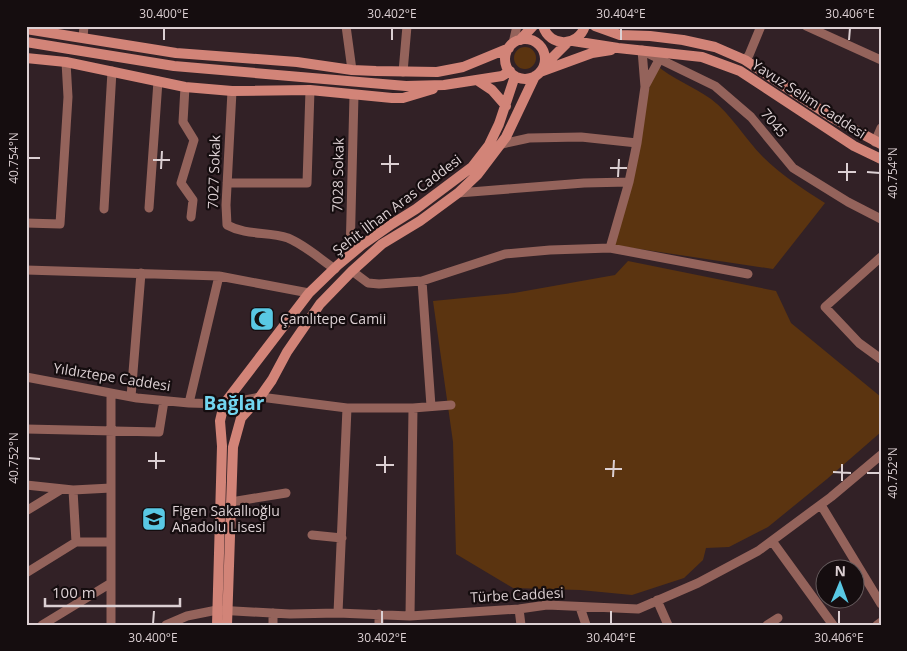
<svg xmlns="http://www.w3.org/2000/svg" width="907" height="651" viewBox="0 0 907 651" font-family="'Open Sans',sans-serif">
<rect width="100%" height="100%" fill="#322126"/>
<!-- green -->
<path fill="#5b3410" d="M514 58a11 11 0 1 1 22 0a11 11 0 1 1-22 0Z
M655,64C672,79 693,86 711,99C732,115 745,139 763,157C781,175 803,189 825,203L773,269L613,245Z
M628,261L776,291L791,323L881,397V432L827,479L768,527L729,547L706,548L703,560L684,578L632,595L580,590L513,588L456,554L453,442L433,301L514,293L615,275Z"/>
<g fill="none" stroke-linecap="round" stroke-linejoin="round">
<!-- street -->
<path stroke="#94635b" stroke-width="9" d="M346,26L352,70
M806,26L881,60
M83,38L84,26
M513,43L517,26
M643,51L715,86L751,117L793,168L848,202L881,219
M745,60L749,55L761,26
M403,72L407,26
M645,86L659,60
M185,87L183,122L194,140L181,183L193,200L191,217
M232,91L226,205L227,225C247,236 268,231 288,238C305,245 320,259 335,269
M875,142L881,128
M502,144L529,138L581,137L637,143
M227,183H307L310,90
M458,193L584,183L629,182
M149,208L158,81
M104,209L112,71
M26,223L60,224L68,97L66,62
M610,248L629,182L637,143L645,87L642,50
M350,255L354,95
M881,257L825,307L859,343L881,359
M26,270L219,276L309,293
M352,271L368,283L379,284L422,281L505,254L550,250L610,248L748,274
M422,281L431,406
M26,377L137,398L189,403L224,404L260,397L347,408H413L451,405
M111,393V625
M131,397L141,273
M189,403L219,276
M26,429L159,432L164,401
M26,485L73,490
M231,502L286,493
M821,505L881,604
M26,511L62,489
M312,535L342,538
M772,541L833,625
M76,542L73,490L111,488
M26,573L76,542H111
M657,600L668,625
M580,607L586,625
M519,609L521,625
M273,613V625
M338,613L347,408
M379,614V625
M410,616L413,408
M42,625L111,583
M166,625L187,616L217,610L290,614L338,613L410,616L519,609L547,605L638,609L698,583L758,551L831,497L881,455
M767,625L778,618
M877,625L881,622"/>
<!-- secondary -->
<path stroke="#d28478" stroke-width="10" d="M543,26C550,48 578,47 585,26
M595,26L620,35L650,36L683,40L715,47L745,60L833,118L881,144
M26,29L176,53L297,62L352,70L376,71L437,72L463,67L509,48
M505 59a20 20 0 1 1 40 0a20 20 0 1 1-40 0Z
M520,40L533,26
M573,41L618,48L702,57L740,71L854,146L881,159
M26,42L174,66L406,86L444,85L502,76L510,71
M26,58L66,62L185,87L232,91L310,90L392,98H403L433,89
M544,66L567,43
M540,72L592,53L611,50
M477,80L492,90L506,106
M217,625L222,446L220,421L224,404L309,293L338,265L362,245L392,224L416,209L472,167L489,145L499,124L515,76
M227,625L233,447L241,418L260,397L272,380L287,352L320,304L352,271L382,244L420,221L458,193L478,174L506,137L535,76"/>
</g>
<!-- ticks -->
<path fill="none" stroke="#dcd0d3" stroke-width="2" d="M164,40V28M392,40V28M621,40V28M849,40L850,28M28,158H40M153,160H170M381,164H399M610,168H627M161,169L162,151M838,172H856M867,172L880,173M390,173V155M618,177L619,159M847,181V163M28,458L40,459M148,461H165M376,465H394M156,469V452M605,469H622M833,472L851,473M385,473V456M867,473H880M613,477L614,460M842,481V464M153,624L154,611M382,624V611M611,624V611M839,624V611"/>
<!-- icons -->
<defs>
<symbol id="mosque-square" viewBox="-11 -11 22 22"><rect x="-9" y="-9" width="18" height="18" rx="4" fill="#59c8e4" stroke="#150d0f"/><path d="M3.5-4.9A6 6 0 1 0 3.5 4.9A5 5 0 1 1 3.5-4.9Z" fill="#111"/></symbol>
<symbol id="school-square" viewBox="-11 -11 22 22"><rect x="-9" y="-9" width="18" height="18" rx="4" fill="#59c8e4" stroke="#150d0f"/><path d="M0-5L7-2L0 1L-7-2ZM-4 1L0 2.5L4 1V4Q0 6-4 4Z" fill="#111"/></symbol>
</defs>
<g fill-rule="evenodd">
<use href="#mosque-square" x="248" y="305" width="28" height="28"/>
<use href="#school-square" x="140" y="505" width="28" height="28"/>
</g>
<g text-anchor="middle" stroke-width="4.5" stroke-linejoin="round" paint-order="stroke">
<!-- street labels -->
<g font-size="14" fill="#dcd0d3" stroke="#150d0f">
<text transform="translate(809 99) rotate(33)" y="5">Yavuz Selim Caddesi</text>
<text transform="translate(774 123) rotate(50)" y="5">7045</text>
<text transform="translate(214 172) rotate(-88)" y="5">7027 Sokak</text>
<text transform="translate(338 175) rotate(-89)" y="5">7028 Sokak</text>
<text transform="translate(397 205) rotate(-37)" y="5">Şehit İlhan Aras Caddesi</text>
<text transform="translate(112 377) rotate(9)" y="5">Yıldıztepe Caddesi</text>
<text transform="translate(517 595) rotate(-3)" y="5">Türbe Caddesi</text>
</g>
<!-- poi labels -->
<g font-size="14" fill="#dcd0d3" stroke="#150d0f" text-anchor="start">
<text x="280" y="324">Çamlıtepe Camii</text>
<text x="172" y="516">Figen Sakallıoğlu<tspan x="172" dy="16">Anadolu Lisesi</tspan></text>
</g>
<!-- district labels -->
<g font-size="19" font-weight="bold" fill="#72d5ef" stroke="#150d0f">
<text x="234" y="410">Bağlar</text>
</g>
</g>
<!-- border -->
<rect width="907" height="651" fill="none" stroke="#150d0f" stroke-width="55"/>
<!-- north arrow -->
<g transform="translate(840 584) rotate(1)"><circle r="24" fill="#150d0f" stroke="#655b5d"/>
<path d="M0-4L9 19L0 12L-9 19Z" fill="#59c8e4"/>
<text y="-8" font-size="14" font-weight="bold" text-anchor="middle" fill="#dcd0d3">N</text>
</g>
<!-- scale -->
<path d="M45 598v8h135v-8" fill="none" stroke="#dcd0d3" stroke-width="2.5"/>
<text x="52" y="598" font-size="15" fill="#dcd0d3" stroke="#150d0f" stroke-width="4" paint-order="stroke">100 m</text>
<rect x="28" y="28" width="852" height="596" fill="none" stroke="#dcd0d3" stroke-width="2"/>
<g font-size="12" text-anchor="middle" fill="#dcd0d3">
<text x="164" y="18">30.400°E</text>
<text x="392" y="18">30.402°E</text>
<text x="621" y="18">30.404°E</text>
<text x="850" y="18">30.406°E</text>
<text transform="translate(14 158) rotate(-90)" y="4">40.754°N</text>
<text transform="translate(893 173) rotate(-90)" y="4">40.754°N</text>
<text transform="translate(14 458) rotate(-90)" y="4">40.752°N</text>
<text transform="translate(893 473) rotate(-90)" y="4">40.752°N</text>
<text x="153" y="642">30.400°E</text>
<text x="382" y="642">30.402°E</text>
<text x="611" y="642">30.404°E</text>
<text x="839" y="642">30.406°E</text>
</g>
</svg>
